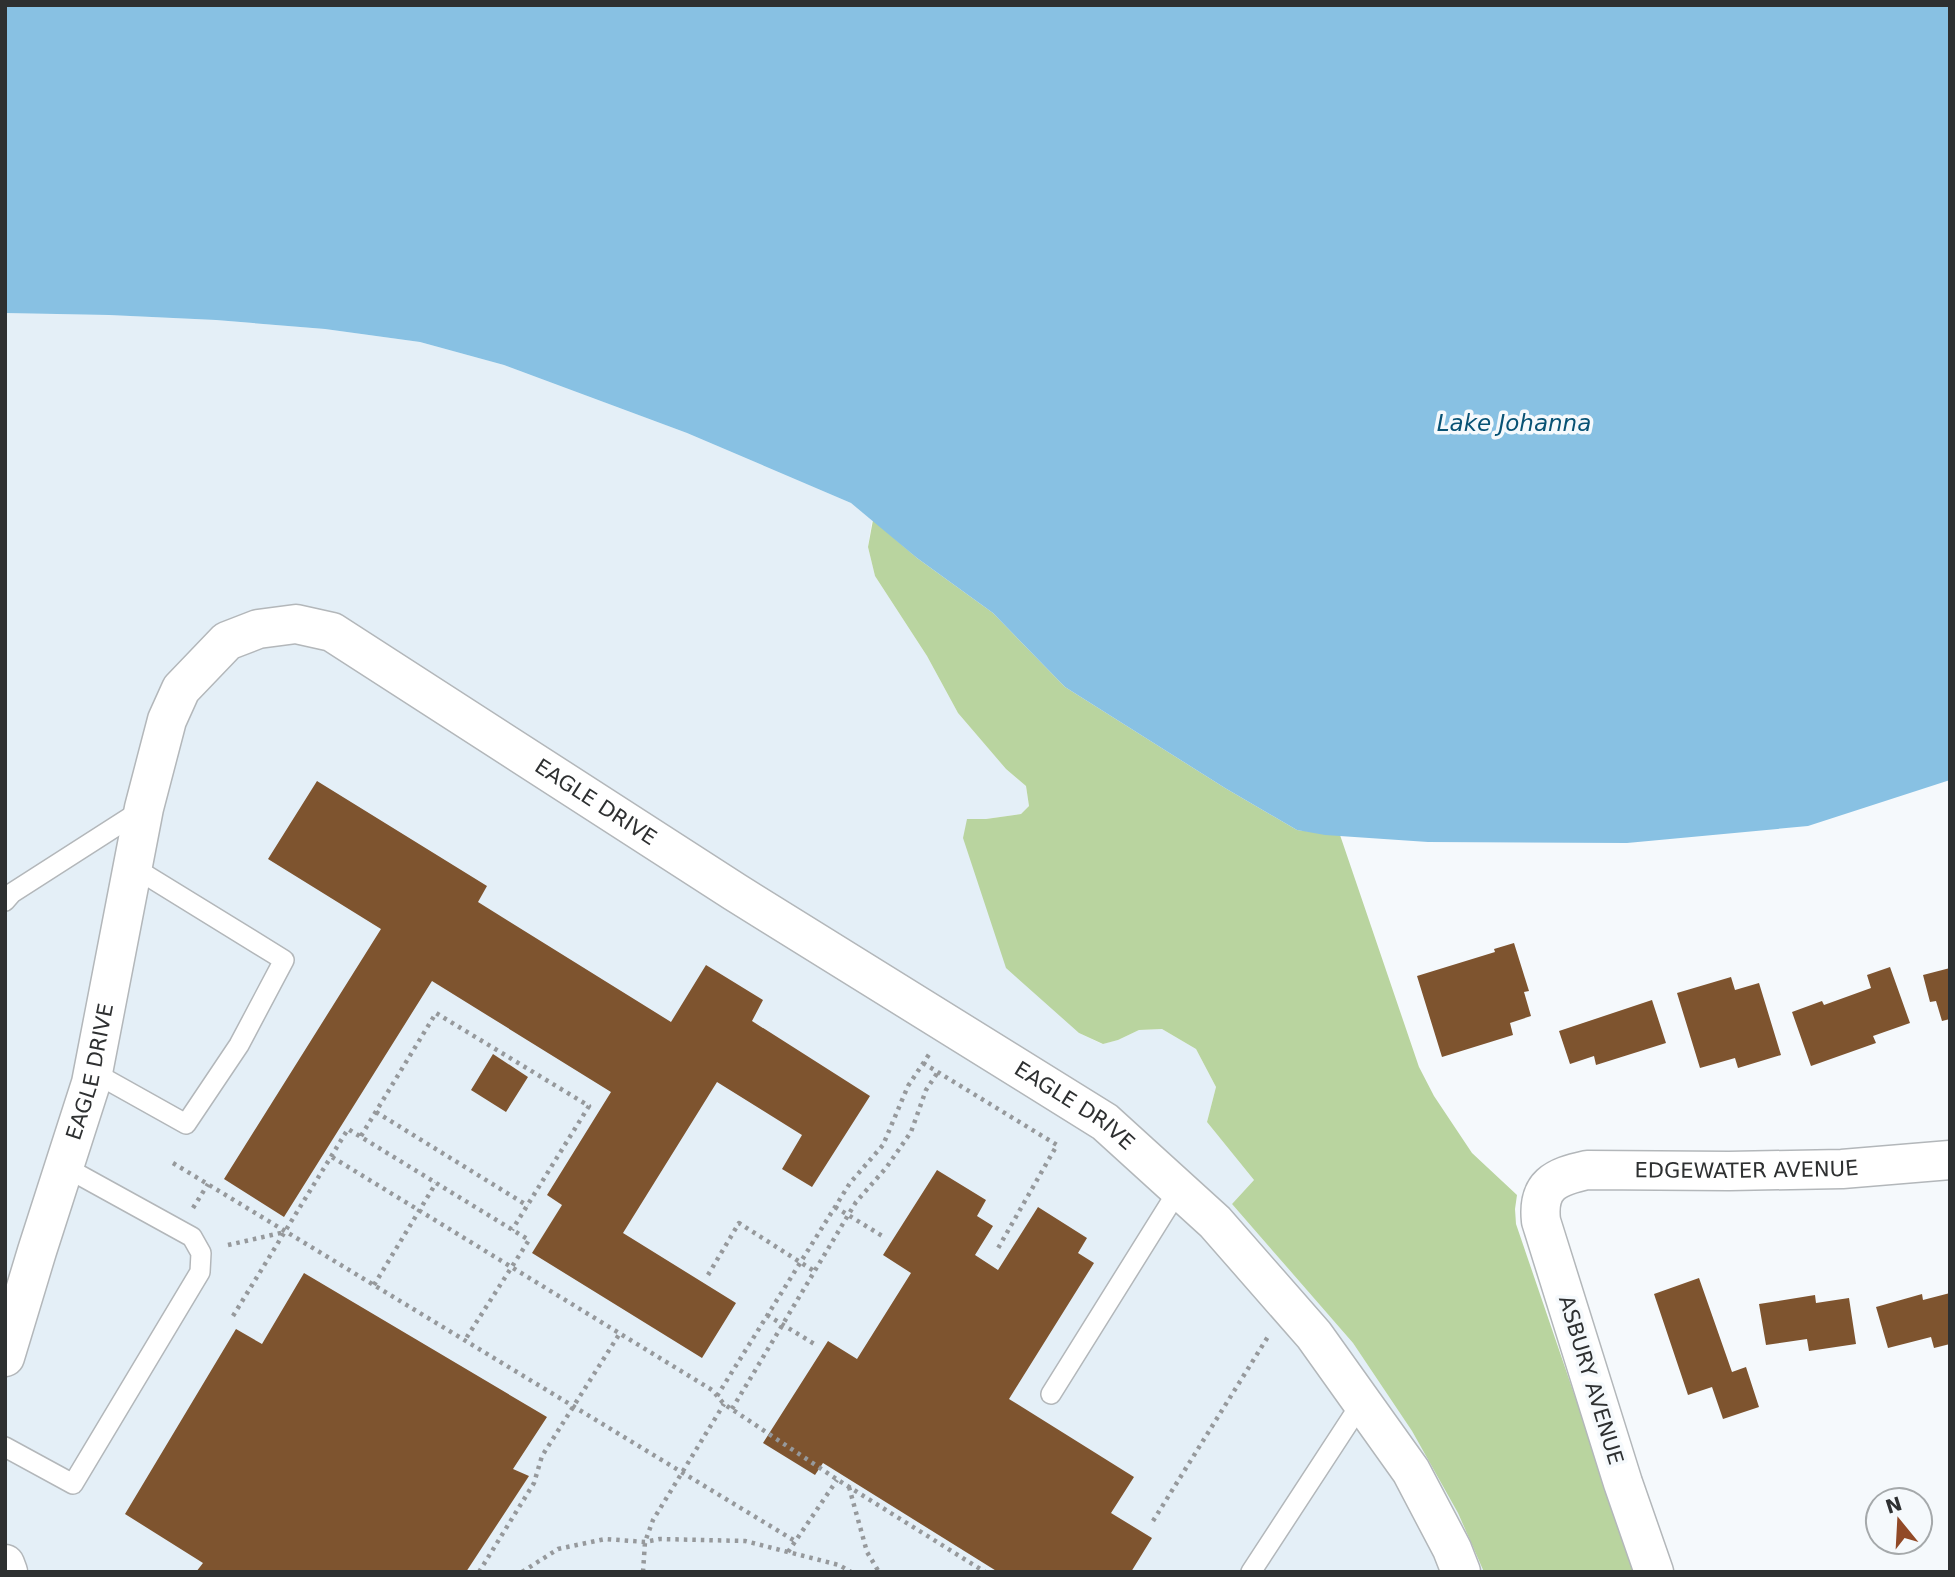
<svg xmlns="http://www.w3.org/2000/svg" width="1955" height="1577" viewBox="0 0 1955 1577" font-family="'DejaVu Sans',sans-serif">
<rect width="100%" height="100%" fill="#f5f9fc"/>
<!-- built -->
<path fill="#e4eff7" d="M5,313L109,315L216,320L325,329L420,342L504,365L687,433L851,503L872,520L868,547L875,576L927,656L958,713L1006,769L1026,786L1029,806L1021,814L986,819H967L1079,1033L1102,1044L1118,1040L1139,1030L1162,1029L1196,1049L1216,1087L1207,1122L1254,1180L1232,1204L1353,1343L1412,1431L1458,1513L1484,1572H5Z"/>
<!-- forest -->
<path fill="#b9d49f" d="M873,520L917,558L993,613L1065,687L1225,788L1297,830L1340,835L1419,1067L1434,1096L1472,1153L1517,1195L1515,1209L1516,1224L1635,1572H1484L1458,1513L1412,1431L1353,1343L1232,1204L1254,1180L1207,1122L1216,1087L1196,1049L1162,1029L1139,1030L1118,1040L1103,1044L1079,1033L1006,968L963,838L967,819H986L1021,814L1029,806L1026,786L1006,769L958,713L927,656L875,576L868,547Z"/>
<!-- water -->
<path fill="#88c1e3" d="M5,5H1950V780L1808,826L1627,843L1428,842L1325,835L1297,830L1225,788L1065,687L993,613L917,558L851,503L687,433L504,365L420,342L325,329L216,320L109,315L5,313Z"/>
<!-- building -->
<path fill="#7e542f" d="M317,781L487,886L478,902L671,1022L706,965L763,1000L752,1021L870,1096L812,1187L782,1169L802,1135L717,1082L623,1233L736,1303L702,1358L532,1253L562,1205L547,1195L611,1092L432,981L284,1217L224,1179L381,929L268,859Z
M1514,943L1529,991L1524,992L1531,1016L1510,1023L1513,1035L1442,1057L1417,976L1495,952L1494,949Z
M1890,967L1910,1023L1873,1036L1876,1043L1811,1066L1792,1012L1822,1001L1824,1005L1871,988L1867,975Z
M1950,968V1019L1942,1021L1936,1001L1930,1002L1923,975Z
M1731,977L1735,990L1759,983L1781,1055L1738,1068L1735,1058L1700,1068L1677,993Z
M1652,1000L1666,1043L1596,1065L1594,1056L1570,1064L1559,1031Z
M493,1054L528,1077L506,1112L471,1090Z
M937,1170L986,1200L977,1216L993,1226L975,1255L998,1270L1038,1207L1087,1238L1078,1253L1094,1263L1009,1399L1134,1477L1111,1513L1152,1538L1131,1572H998L823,1463L815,1475L763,1443L828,1341L857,1359L911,1273L883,1255Z
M304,1273L547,1417L513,1469L529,1476L466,1572H196L203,1563L125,1514L236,1329L262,1344Z
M1699,1278L1732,1372L1746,1367L1759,1407L1723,1419L1712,1387L1688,1395L1654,1294Z
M1950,1293V1344L1934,1348L1931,1337L1888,1348L1876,1307L1922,1294L1923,1300Z
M1815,1295L1816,1303L1849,1298L1856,1344L1809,1351L1807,1339L1766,1345L1759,1304Z"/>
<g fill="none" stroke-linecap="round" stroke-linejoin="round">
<defs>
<path id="lane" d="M5,901L12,893L143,809
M93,1072L186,1124L239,1045L284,960L133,867
M1051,1394L1179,1189
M5,1447L73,1484L200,1272L201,1253L192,1237L65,1167
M1251,1572L1362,1402"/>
<g id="street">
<path id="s1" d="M5,1357L37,1251L91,1083L144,808L167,720L181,689L227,641L258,629L296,624L332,632L735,892L1105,1122L1215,1222L1314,1335L1411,1471L1452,1549L1461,1572"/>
<path d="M5,1564L8,1572"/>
<path id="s2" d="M1654,1572L1623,1483L1541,1221C1537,1185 1555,1177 1587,1170L1729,1171L1842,1169L1950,1160"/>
</g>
</defs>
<!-- lane casing -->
<use href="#lane" stroke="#b3b7ba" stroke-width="22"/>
<!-- street casing -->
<use href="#street" stroke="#b3b7ba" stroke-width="41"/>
<!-- path -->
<path stroke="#96999c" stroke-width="4.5" stroke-dasharray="3.5 5" stroke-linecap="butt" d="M923,1063L1057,1145L997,1250
M376,1112L528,1206
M361,1136L436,1013L589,1106L512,1230
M332,1157L712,1390L724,1404L838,1480L985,1572
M173,1163L795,1541
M835,1207L884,1237
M193,1208L208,1184
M228,1245L285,1232
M708,1275L739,1223L814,1271
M374,1285L436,1183
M767,1315L816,1345
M233,1316L348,1129L529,1240L465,1340
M717,1396L850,1183L883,1145L908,1086L930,1053
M732,1409L856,1202L886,1168L911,1132L926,1090L938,1072
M849,1487L867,1552L879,1572
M1153,1521L1269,1335
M788,1552L837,1480
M479,1572L534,1483L542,1456L620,1333
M522,1572L558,1549L605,1539L645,1542L660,1539L745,1541L839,1565L851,1572
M643,1572L645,1542L653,1520L724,1404"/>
<!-- lane -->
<use href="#lane" stroke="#fff" stroke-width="19"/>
<!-- street -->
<use href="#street" stroke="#fff" stroke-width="38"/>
</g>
<g text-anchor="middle" stroke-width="7" stroke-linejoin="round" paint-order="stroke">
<!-- street labels -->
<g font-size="21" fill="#2e3031" stroke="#f5f9fc">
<text dy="7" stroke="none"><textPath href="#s1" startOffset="1181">EAGLE DRIVE</textPath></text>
<text dy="7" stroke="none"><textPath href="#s1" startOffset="298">EAGLE DRIVE</textPath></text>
<text dy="7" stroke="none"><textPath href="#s1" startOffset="1748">EAGLE DRIVE</textPath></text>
<text dy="7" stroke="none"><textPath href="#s2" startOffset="607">EDGEWATER AVENUE</textPath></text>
<text transform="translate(1591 1380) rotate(73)" y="7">ASBURY AVENUE</text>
</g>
<!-- water labels -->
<g font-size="23" font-style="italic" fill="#085274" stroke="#f5f9fc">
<text x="1514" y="431">Lake Johanna</text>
</g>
</g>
<!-- border -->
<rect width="1955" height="1577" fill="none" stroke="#2e3031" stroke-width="14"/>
<!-- north arrow -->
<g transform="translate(1899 1521) rotate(342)"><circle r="33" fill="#f5f9fc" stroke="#a5a9ab" stroke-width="2"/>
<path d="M0-5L12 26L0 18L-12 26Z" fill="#914927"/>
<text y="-10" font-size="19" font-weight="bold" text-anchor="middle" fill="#2e3031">N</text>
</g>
</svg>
